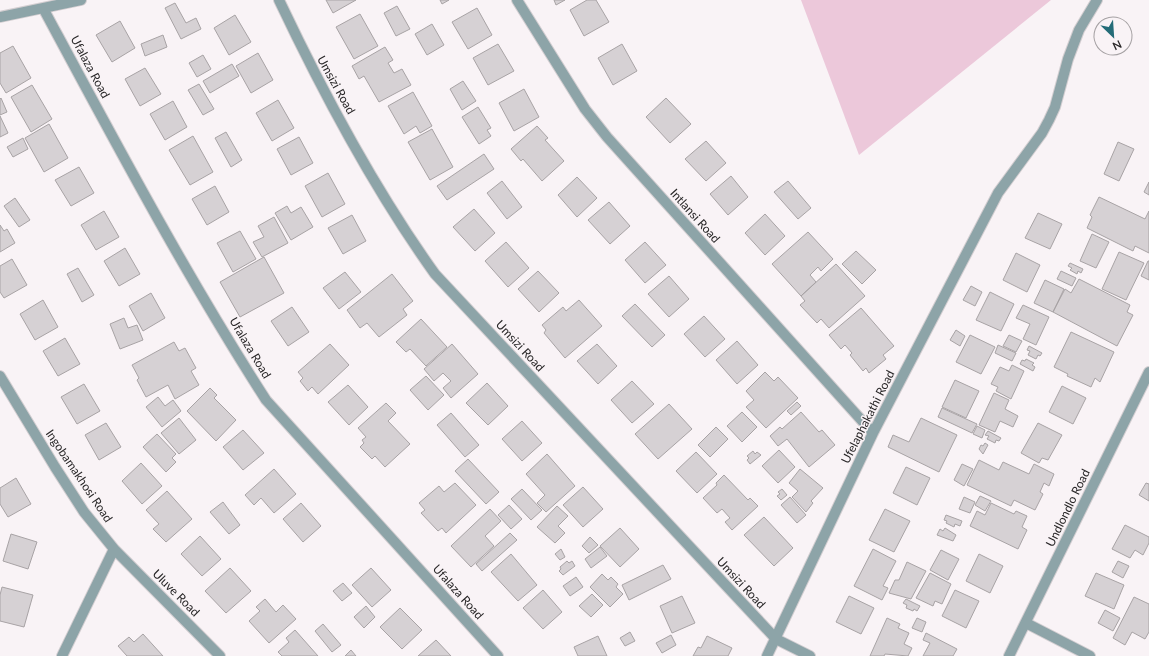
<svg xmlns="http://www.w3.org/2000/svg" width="1149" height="656" viewBox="0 0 1149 656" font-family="Lato,sans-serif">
<rect width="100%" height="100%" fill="#f9f3f6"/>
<!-- green -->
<path fill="#ecc8da" d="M801,0H1051L859,155Z"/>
<!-- building -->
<path fill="#d6d1d4" stroke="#a8a3a5" d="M326,0H356L333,13Z
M440,0H449L442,4Z
M554,0H565L556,5Z
M587,0H596L609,22L584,36L570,10Z
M175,3L186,23L196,18L201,29L181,39L165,8Z
M397,6L410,29L396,36L384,13Z
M477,8L492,35L468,49L452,22Z
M360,14L378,46L354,59L336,27Z
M235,15L251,42L229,55L214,28Z
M120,21L135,48L112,62L96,35Z
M432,24L444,45L427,55L415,34Z
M163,35L167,47L145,56L141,44Z
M498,44L514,71L488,85L473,58Z
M622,44L637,71L613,85L598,58Z
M13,46L31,78L6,93L0,83V53Z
M385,47L393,60L388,63L394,73L402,69L411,85L379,102L364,76L359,79L352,66Z
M258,53L273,80L251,93L236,66Z
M203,55L211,69L197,77L189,63Z
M232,64L239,76L210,93L203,81Z
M145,68L161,94L140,106L125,79Z
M463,81L476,101L462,110L450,89Z
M199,84L214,109L203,115L188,90Z
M32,85L52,119L31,132L11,97Z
M524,89L539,117L514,131L499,103Z
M413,92L432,126L420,133L416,126L404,134L388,106Z
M1,98L7,112L0,115V99Z
M666,98L691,124L670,143L646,117Z
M278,100L294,128L272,141L256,113Z
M173,101L187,127L165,140L150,114Z
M478,107L491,128L487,130L491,136L479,144L462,117Z
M0,116L8,133L0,137Z
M49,124L68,158L44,172L25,138Z
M537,126L548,138L545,140L564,161L542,181L523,159L521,161L511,149Z
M432,129L453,167L430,180L408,142Z
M226,132L242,160L231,167L215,138Z
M193,136L213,172L190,185L169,150Z
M299,137L313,163L291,175L277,149Z
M23,138L28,149L13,157L7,147Z
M706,141L726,163L706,181L685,159Z
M1118,142L1134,149L1119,181L1104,174Z
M484,154L494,169L447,200L437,186Z
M79,167L94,193L71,206L55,180Z
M328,173L345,204L322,217L305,186Z
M731,176L748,197L728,215L710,194Z
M577,177L597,198L577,217L558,195Z
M502,181L522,207L507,219L487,193Z
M788,181L811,208L798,219L774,192Z
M1149,182V195L1144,192Z
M215,186L229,212L207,225L192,199Z
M1099,197L1145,219L1149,211V253L1135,246L1133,251L1087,228L1092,217L1090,215Z
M15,198L30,220L19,227L4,206Z
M609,202L630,226L610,244L588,220Z
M287,206L291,213L301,207L313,227L291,240L275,213Z
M474,209L495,233L475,251L453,227Z
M104,211L119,237L96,250L81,225Z
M1038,213L1062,224L1050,249L1025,238Z
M765,214L785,236L765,255L745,233Z
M352,215L366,241L343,254L328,228Z
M274,217L288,243L262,257L253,242L264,237L258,226Z
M0,225L4,231L7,229L15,243L0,252Z
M240,231L256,259L233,272L217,243Z
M808,232L833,259L821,271L818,267L810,275L816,282L801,296L772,264Z
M1092,234L1109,242L1096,268L1080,261Z
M506,242L529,268L508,287L485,261Z
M645,242L666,265L645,283L625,260Z
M125,248L140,274L119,286L104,261Z
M856,251L876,270L862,284L842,264Z
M1119,252L1144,263L1126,300L1102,289Z
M1016,253L1040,265L1027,292L1003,280Z
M264,257L284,293L240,317L220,282Z
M12,259L27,285L4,298L0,292V266Z
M1148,261H1149V280L1141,276Z
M1070,263L1083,269L1081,273L1078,271L1077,274L1070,270L1072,268L1068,266Z
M836,264L865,296L829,328L821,319L817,323L800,305L805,301L801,296Z
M78,268L94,295L82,302L67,274Z
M538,271L559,293L539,312L518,289Z
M1061,271L1076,278L1072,286L1057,279Z
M345,272L361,292L339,309L323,288Z
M392,274L413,301L403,309L407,315L379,337L367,323L360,328L347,310Z
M669,276L689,299L669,317L648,294Z
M1079,279L1130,305L1127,312L1133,315L1117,346L1053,312L1065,289L1071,293Z
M1045,280L1064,289L1053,312L1034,303Z
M971,286L982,292L975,306L963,300Z
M990,292L1014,304L1001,331L976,320Z
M151,293L165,318L143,331L129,306Z
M43,300L58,327L35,340L20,314Z
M579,300L602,326L565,358L544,333L546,330L542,325L563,307L566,311Z
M635,304L665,335L652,347L622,316Z
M1023,305L1049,317L1036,345L1023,339L1030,324L1016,318Z
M292,307L309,332L288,346L271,321Z
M861,308L894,346L883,355L886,359L869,373L866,368L863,371L850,355L852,353L845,345L841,349L829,335Z
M704,316L725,339L705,357L684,334Z
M124,318L128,328L137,325L143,340L120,349L110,324Z
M421,319L447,347L426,366L410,349L406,352L396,342Z
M956,330L965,336L960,346L950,340Z
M1071,332L1114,352L1100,382L1095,378L1091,387L1067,376L1068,374L1054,367Z
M970,335L995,347L981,374L956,362Z
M1009,335L1022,341L1016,352L1003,346Z
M65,338L80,364L58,376L43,351Z
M737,341L758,365L737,384L716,360Z
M174,342L179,351L185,348L196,368L191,371L199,385L175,399L168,385L146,397L137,380L139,378L132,365Z
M330,344L349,365L318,394L312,387L308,391L300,381L303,378L298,372Z
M452,344L478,374L451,398L443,388L451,381L443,373L434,381L424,369Z
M597,344L617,366L598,384L577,361Z
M998,345L1016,353L1012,361L995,353Z
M1029,346L1042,353L1040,356L1038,355L1036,359L1028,355L1030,351L1027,350Z
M1026,359L1034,363L1032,365L1035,367L1033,371L1020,364L1022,360L1025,361Z
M1012,365L1024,371L1011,399L996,391L998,387L991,384L1000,367L1009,371Z
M765,372L774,381L778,377L798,398L766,428L746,407L754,400L746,391Z
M426,376L444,395L428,410L410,390Z
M955,380L979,391L966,418L942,407Z
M632,381L654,404L632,423L611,400Z
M487,383L508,406L488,425L466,403Z
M84,384L100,411L77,424L61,397Z
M348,385L368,407L349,425L328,402Z
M1062,386L1086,398L1073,424L1049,412Z
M210,388L217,395L214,398L236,420L216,441L187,411Z
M994,393L1009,400L1005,409L1018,416L1013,427L1000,421L995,432L979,425Z
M158,397L165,406L173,400L181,411L162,427L146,407Z
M797,402L801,406L791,415L787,411Z
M386,403L396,413L388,421L410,444L385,467L375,456L372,459L360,447L364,443L362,440L366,437L358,428Z
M669,404L692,429L658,459L635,434Z
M942,408L977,424L972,433L938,417Z
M742,412L757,427L742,442L727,426Z
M801,412L819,432L822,430L835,445L809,467L787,439L778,446L770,436L780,427L782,429Z
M451,413L479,445L465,457L437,425Z
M179,418L196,440L179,454L161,433Z
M921,418L957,435L939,472L888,447L893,435L909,442Z
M522,421L542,443L522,461L502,439Z
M106,423L121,447L99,460L85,435Z
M1038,423L1062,435L1048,460L1042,458L1039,463L1021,453Z
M977,426L985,430L982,438L973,434Z
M716,427L728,439L710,457L698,445Z
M243,430L264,453L243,470L223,447Z
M988,431L1001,438L999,441L996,440L995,443L987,439L989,436L985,435Z
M157,434L176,454L172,458L176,462L166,472L143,447Z
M985,443L988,445L983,454L979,449L981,445L983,446Z
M779,450L795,467L778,483L762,466Z
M753,451L755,454L757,452L761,455L750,464L747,460L749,458L747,456Z
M696,452L717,474L697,493L676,471Z
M547,454L575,486L546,512L537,503L545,495L526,474Z
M468,459L499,492L486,504L455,471Z
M979,460L999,470L1003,462L1029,474L1034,464L1054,474L1049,486L1044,483L1040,492L1043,494L1035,510L1014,500L1011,506L967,485Z
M141,463L162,486L142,504L122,481Z
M962,464L973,469L964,486L954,480Z
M906,467L930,478L917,505L893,493Z
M274,469L296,494L274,513L261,498L254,505L245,495Z
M800,469L823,488L811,501L813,503L806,512L792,497L798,491L789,483Z
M724,475L748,500L750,498L758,506L732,530L725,522L730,518L722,509L717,513L703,498L717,485L716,483Z
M16,478L31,504L8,517L0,504V488Z
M455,483L476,505L446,533L442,528L438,531L421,513L425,510L419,503L439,486L444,492Z
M1146,483L1149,484V501L1139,495Z
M583,487L603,509L583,527L563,505Z
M522,489L542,510L531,520L511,499Z
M782,489L787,495L781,500L777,496L780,494L778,492Z
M167,491L192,519L166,542L153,529L159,524L146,510Z
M980,496L991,501L985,511L975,505Z
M790,497L806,515L797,523L781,505Z
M964,497L975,502L970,513L959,509Z
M223,502L240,525L229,534L210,512Z
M301,503L321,526L303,542L283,519Z
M991,503L1014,514L1016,511L1027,516L1022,527L1027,530L1018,549L970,526L977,511L985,515Z
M509,505L522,519L511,529L498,515Z
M557,506L568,516L558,526L565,533L555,543L537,527Z
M490,509L501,521L485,536L494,546L471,567L451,546Z
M885,509L910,521L894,552L869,540Z
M946,515L962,521L960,526L955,524L954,527L946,523L947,521L944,520Z
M764,517L793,548L774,566L744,535Z
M1125,525L1149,537V543L1143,555L1135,550L1130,558L1112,549Z
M620,528L639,549L620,567L600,546Z
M945,528L956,535L953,541L937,535L940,529L943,531Z
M510,533L517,540L482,571L476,564Z
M11,534L37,542L28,569L3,561Z
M200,536L221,559L202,576L181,554Z
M590,537L598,545L589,553L582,546Z
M600,547L607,556L591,568L585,559Z
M561,549L565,557L560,560L555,554Z
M873,549L896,561L883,586L888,588L882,600L854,586Z
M941,550L959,559L948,580L930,570Z
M511,554L537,585L518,601L491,572Z
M979,554L1003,566L990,593L966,581Z
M567,561L569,563L572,561L575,566L563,575L559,571L561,569L560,567Z
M1118,561L1129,566L1123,578L1112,572Z
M907,562L926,571L911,599L889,593L895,580H899Z
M663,565L671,579L629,600L622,585Z
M230,568L251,591L226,613L205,591Z
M371,568L391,590L372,607L352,585Z
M930,573L951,584L942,604L935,601L933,606L916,598Z
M1096,573L1124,585L1114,609L1085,596Z
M602,574L608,580L611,577L618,584L616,587L623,594L610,607L590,587Z
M576,577L583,587L570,596L563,586Z
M343,583L352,593L342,601L333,591Z
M2,587L33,595L24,627L0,621V595Z
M543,590L562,612L543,629L523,608Z
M955,590L979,601L966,628L942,616Z
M592,594L603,605L591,617L579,606Z
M682,596L695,623L672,633L660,606Z
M849,596L874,608L861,634L836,622Z
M1134,597L1149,604V632L1145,639L1132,632L1125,645L1113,638Z
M265,599L276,612L283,605L296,619L269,643L249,621L260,611L256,607Z
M906,599L920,606L917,611L914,609L913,611L906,608L907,605L903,603Z
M366,606L375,617L364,628L354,617Z
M400,608L422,630L402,649L380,627Z
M1105,610L1120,618L1113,631L1098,623Z
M887,618L900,624L898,628L909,633L904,644L912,648L908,656L885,654L884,656H870Z
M917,618L926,622L922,632L912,628Z
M323,624L341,645L332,652L315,631Z
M295,630L318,656H282L278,652L289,642L286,638Z
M630,632L635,641L625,646L620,638Z
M926,633L957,649L953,656H923L930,643L923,640Z
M143,634L163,656H127L118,646L129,637L134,642Z
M671,635L676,645L662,653L656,643Z
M598,636L607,656H578L574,647Z
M707,636L732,648L728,656H693L698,647L701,648Z
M436,640L451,656H418Z
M351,650L356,656H345Z"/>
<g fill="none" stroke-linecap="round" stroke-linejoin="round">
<defs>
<path id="street" d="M279,0C324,95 374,189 435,274L776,639L810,656
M517,0L585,109L607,137L873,433
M43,8C114,140 185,274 266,400L498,656
M0,17L81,0
M0,376L55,467L84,512L114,549L62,656
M114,549L220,656
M1026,623L1090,656
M767,656L873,433L998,193L1042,133L1049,120L1055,107L1068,59L1079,30L1097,0
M1009,656L1149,372"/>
</defs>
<!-- street casing -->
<use href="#street" stroke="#d3ced1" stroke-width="12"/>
<!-- street -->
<use href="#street" stroke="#8da4a8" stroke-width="10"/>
</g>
<g text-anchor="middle" stroke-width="3" stroke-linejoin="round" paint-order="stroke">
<!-- street labels -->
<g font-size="12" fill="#282627" stroke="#f9f3f6">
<text transform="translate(90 67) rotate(62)" y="4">Ufalaza Road</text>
<text transform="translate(336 85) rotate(61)" y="4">Umsizi Road</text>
<text transform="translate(695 216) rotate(48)" y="4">Intlansi Road</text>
<text transform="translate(520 346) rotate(47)" y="4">Umsizi Road</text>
<text transform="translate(250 348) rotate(59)" y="4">Ufalaza Road</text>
<text transform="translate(868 417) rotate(-63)" y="4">Ufelaphakathi Road</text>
<text transform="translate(79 476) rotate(56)" y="4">Ingobamakhosi Road</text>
<text transform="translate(1068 508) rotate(-64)" y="4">Undlondlo Road</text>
<text transform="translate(741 583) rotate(47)" y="4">Umsizi Road</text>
<text transform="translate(458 592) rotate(48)" y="4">Ufalaza Road</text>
<text transform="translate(176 593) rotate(45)" y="4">Uluve Road</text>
</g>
</g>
<!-- north arrow -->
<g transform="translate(1113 36) rotate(155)"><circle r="19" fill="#f9f3f6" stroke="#a5a1a3"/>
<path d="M0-3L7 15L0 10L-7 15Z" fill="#246c78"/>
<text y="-6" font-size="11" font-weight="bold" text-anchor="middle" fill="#282627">N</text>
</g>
</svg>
